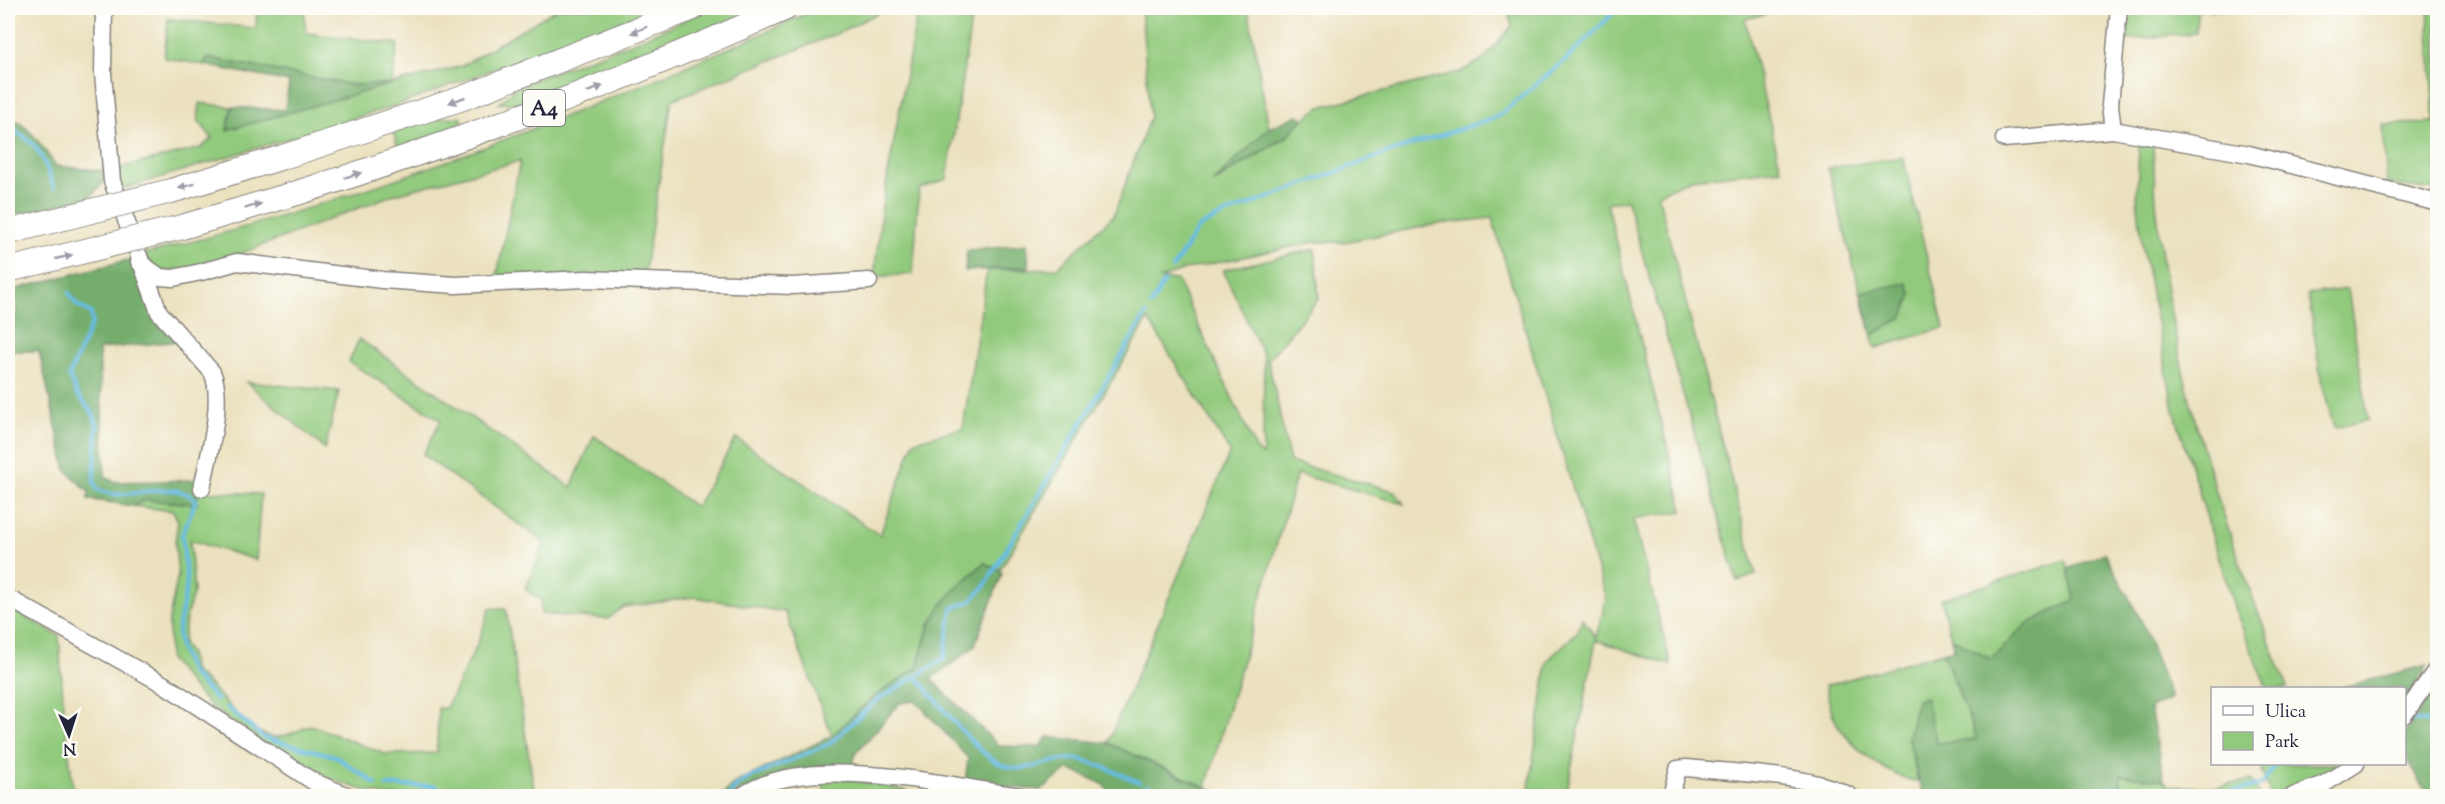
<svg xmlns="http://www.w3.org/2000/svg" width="2445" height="804" viewBox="0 0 2445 804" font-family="'Sorts Mill Goudy',serif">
<rect width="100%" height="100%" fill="#fdfcf7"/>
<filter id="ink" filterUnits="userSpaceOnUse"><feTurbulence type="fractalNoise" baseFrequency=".0167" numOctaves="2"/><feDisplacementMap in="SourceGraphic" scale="12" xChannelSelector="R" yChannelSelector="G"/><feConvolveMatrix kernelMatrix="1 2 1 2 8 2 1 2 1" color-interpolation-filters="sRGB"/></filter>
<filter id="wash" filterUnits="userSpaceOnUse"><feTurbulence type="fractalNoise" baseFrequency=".008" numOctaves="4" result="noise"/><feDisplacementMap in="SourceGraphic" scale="24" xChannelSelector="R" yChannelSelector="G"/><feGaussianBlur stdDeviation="1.35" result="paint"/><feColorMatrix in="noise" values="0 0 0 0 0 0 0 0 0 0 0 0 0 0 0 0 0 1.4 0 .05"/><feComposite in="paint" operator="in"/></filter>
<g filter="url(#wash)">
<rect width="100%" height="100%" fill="#ebe1be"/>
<!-- green -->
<path fill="#92ca7d" stroke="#5a765c" stroke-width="1.5" d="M257,8H304L306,33L398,44L392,84L462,66L558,8H656L398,105L119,190L115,169L201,148L212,138L198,120L200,103L232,107L227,130L388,84L353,85L208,58L204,65L164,58L168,19L256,28Z
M712,8H762L529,105L499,103L520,85L636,41Z
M818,8H888L836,34L672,100L644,276L496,280L520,161L392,195L199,270L155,271L144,254C307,214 467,157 622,93C688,65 754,39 818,8Z
M918,8H973L947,179L919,189L913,274L874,277L882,207Z
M1141,8H1248L1269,128L1216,181L1287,137L1303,119L1320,107L1460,72L1484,59L1512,26L1507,8H1788L1745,19L1781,169L1691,179L1658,194L1756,575L1737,581L1627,200L1607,203L1683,511L1633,519L1671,665L1596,640L1566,796H1528L1547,661L1578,631L1582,618L1596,638L1606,599L1492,218L1438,224L1344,242H1314L1187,269L1159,279L1177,280L1257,451L1263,455L1264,357L1223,270L1315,249L1319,298L1268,360L1290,462L1394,491L1404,504L1297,474L1206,787L1228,796H1204L1206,787L1108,743L1230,452L1148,319L1000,570L984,563L929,624L917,668L872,698L832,736L785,612L694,597L623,607L608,619L541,614V600L525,589L545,543L423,455L441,420L349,362L359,339L571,487L594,436L696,507L736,438L880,535L914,441L963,428L987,270L1057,268L1114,215L1150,117Z
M2128,8H2245V10H2197L2196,33L2125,40Z
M2428,8H2437V190L2387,184L2383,125L2434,122Z
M461,117L463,121L450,129L398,148L393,132L434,118Z
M2153,144C2157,331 2218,517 2288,688H2267L2235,610L2174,410L2143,251L2137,198L2139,146Z
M1903,157L1944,328L1875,348L1828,168Z
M2348,289L2368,420L2334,428L2321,379L2308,294Z
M246,382L339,391L325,449Z
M198,491L261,494L256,560L190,540L194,591L186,618L183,643L190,654L194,672C218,687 247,737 276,737C287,737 301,729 311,725L385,754L437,753L438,708H446L477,645L490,608L506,609L535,796H388C324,783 262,749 212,707C196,693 183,675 169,659V619L178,575L175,543L178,521L173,511L133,506L145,500L197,504Z
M2066,560L2075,600L2027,624L1991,660L1951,638L1941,599Z
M8,607L59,636L64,713L74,796H8Z
M1943,652L1977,739L1936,743L1925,698L1908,738L1918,782C1888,776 1852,749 1836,722C1830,712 1829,697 1825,686Z
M2264,764H2338L2339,765L2314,780L2271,796L2262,772Z
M2121,775L2164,780L2169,786L2217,787L2251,780L2259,796H2120Z
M822,777L854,780L908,791L909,796H825Z"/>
<!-- forest -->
<path fill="#75ae6c" stroke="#4c6854" stroke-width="1.5" d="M207,58L353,85L392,84L227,130L232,107L285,110L289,82L204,65Z
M1298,115L1303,119L1287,136L1212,183L1269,128Z
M8,117C28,122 44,150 56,166L105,171L104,182L89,198L8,216Z
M1027,244L1029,267L965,271L967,251Z
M132,259L146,301L159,326L180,341L99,349L105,477L116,482L198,480L197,504L145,500L133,506L88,499L89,492L66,470L39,351H11L17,302L8,303V291Z
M1907,283L1912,295L1902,318L1872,335L1861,292Z
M2105,553L2143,624L2171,698L2150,708L2164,780L2121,775L2120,796H1923L1908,738L1917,700L1925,697L1937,743L1977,739L1943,652L1954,649L1951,638L1991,659L2027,624L2075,600L2068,569Z
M984,563L1000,570L1002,574L974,647L931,679L999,746L1040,747L1048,737L1108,743L1206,788L1204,796H1113L1103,784L1069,769L1041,790L965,784L968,758L916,701L900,703L855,754L853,770L740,790L733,796H722L733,784L832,736L872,698L917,668C933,608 939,603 984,563Z
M2428,665L2405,701L2404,688H2339Z
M2437,686V796H2428L2405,754V732Z"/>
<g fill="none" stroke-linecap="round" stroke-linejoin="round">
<!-- stream -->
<path stroke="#67bbe3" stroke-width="4" d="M8,129C37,137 45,162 54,188
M1173,268L1198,228L1220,216L1387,153L1497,117L1568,58L1618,8
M69,293L77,305L91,313L92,323L69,376L77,394L94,415L97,427L94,482L97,489C126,506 170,475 196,500L182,535L187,583L178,631L180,648L191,673L217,700
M1151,305L1164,282
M916,676L944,659L952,608L970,602L984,587L1146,314
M227,707L264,738L335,756L376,784
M2407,716L2411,720L2438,723
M1147,785L1171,796
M386,786H436L443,796
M729,796L736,786L749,778L829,744L876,701L916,676C934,697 978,756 1002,765C1028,775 1049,758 1074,759C1092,760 1121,775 1139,782
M2071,796L2116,787L2166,796
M2192,796L2222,794L2263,784L2275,764"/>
</g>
</g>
<g filter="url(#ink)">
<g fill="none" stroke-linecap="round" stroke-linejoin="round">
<defs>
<path id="minor" d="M104,8L103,73L112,181L159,312L212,372C225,400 208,458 202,488
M2119,8L2110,105L2113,130L2249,154L2438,203
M2004,139L2113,130
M139,262L160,277L173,278L201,272L237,262L382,280L456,285L586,279L793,286L869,281
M8,598L165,685L314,782L348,796
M2404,715L2438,667
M742,796C805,751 946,786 1021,796
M1671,796L1678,769L1686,768C1732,773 1812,774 1850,796
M2293,796L2324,784L2356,764"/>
<path id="highway" d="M283,157L463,98L693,8
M297,193C464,141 626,79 786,8"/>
</defs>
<!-- minor casing -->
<use href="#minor" stroke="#86827c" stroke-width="19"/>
<!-- highway casing -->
<use href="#highway" stroke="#86827c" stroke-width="26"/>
<!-- minor -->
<use href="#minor" stroke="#fff" stroke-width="16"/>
<!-- highway -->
<use href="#highway" stroke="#fff" stroke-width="24"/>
<defs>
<path id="highway-bridge" d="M8,232L171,191L283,157
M8,270L182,227L297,193"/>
</defs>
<!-- highway-bridge casing -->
<use href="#highway-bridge" stroke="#86827c" stroke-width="26" stroke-linecap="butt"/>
<!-- highway-bridge -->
<use href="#highway-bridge" stroke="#fff" stroke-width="24"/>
</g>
<!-- one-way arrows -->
<defs><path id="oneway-solid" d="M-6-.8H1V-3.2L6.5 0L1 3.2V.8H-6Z" transform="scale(1.5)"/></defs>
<g fill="#9c9ca7">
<use href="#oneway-solid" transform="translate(639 30) rotate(157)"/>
<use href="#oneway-solid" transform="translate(595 89) rotate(-22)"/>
<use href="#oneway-solid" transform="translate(457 100) rotate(160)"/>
<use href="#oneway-solid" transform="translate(353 175) rotate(-17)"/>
<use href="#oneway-solid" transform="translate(187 186) rotate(164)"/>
<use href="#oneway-solid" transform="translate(253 206) rotate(-17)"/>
<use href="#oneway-solid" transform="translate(64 257) rotate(-13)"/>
</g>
</g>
<g text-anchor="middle" stroke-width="5" stroke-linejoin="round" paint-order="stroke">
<!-- shield labels -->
<rect fill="#fdfcf7" stroke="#646373" stroke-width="1.5" x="523" y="90" width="42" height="36" rx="4.5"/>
<g font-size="21" font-weight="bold" fill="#22223b">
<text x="544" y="115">A4</text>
</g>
</g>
<!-- margin -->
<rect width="2445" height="804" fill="none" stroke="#fdfcf7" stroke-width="30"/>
<!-- legend -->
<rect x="2211" y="687" width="195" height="78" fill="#fdfcf7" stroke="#a5a5ac" stroke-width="1.5"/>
<rect x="2223" y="706" width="30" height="9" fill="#ffffff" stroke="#a5a5ac" stroke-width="1.5"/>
<text x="2265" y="717" font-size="18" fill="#22223b">Ulica</text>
<rect x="2223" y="732" width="30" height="18" fill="#92ca7d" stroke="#a5a5ac" stroke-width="1.5"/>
<text x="2265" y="747" font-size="18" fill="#22223b">Park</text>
<!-- north arrow -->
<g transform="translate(69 735) rotate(177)" stroke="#fdfcf7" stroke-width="4.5" paint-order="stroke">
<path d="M0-4.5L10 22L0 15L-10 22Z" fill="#22223b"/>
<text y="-9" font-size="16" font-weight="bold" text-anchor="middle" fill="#22223b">N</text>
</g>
</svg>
